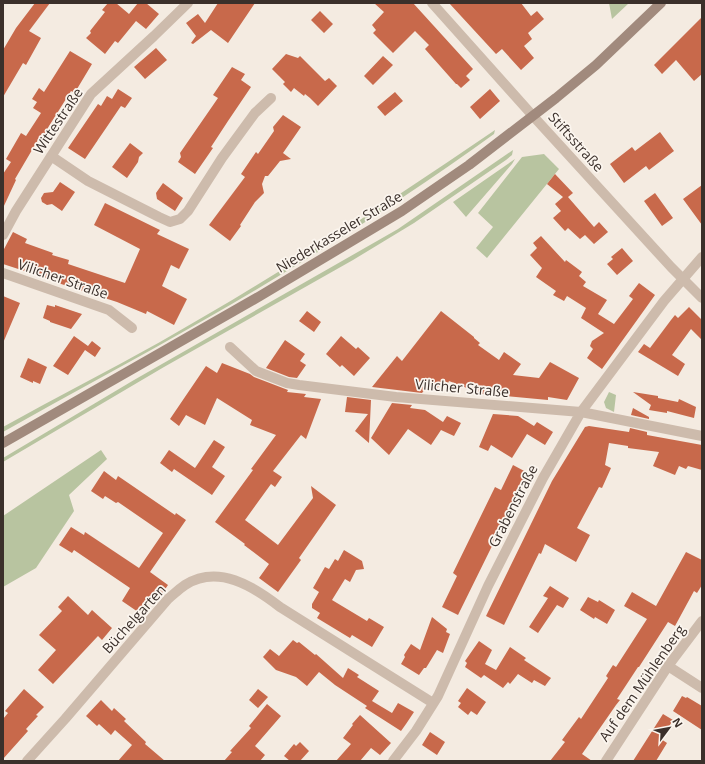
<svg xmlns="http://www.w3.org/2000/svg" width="705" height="764" viewBox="0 0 705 764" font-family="'Open Sans',sans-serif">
<rect width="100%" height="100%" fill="#f4ebe1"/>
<!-- green -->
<path fill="#b8c4a0" d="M609,3H629L612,19Z
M495,130L494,134C401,201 304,263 204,320C138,358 70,394 3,432V427C55,398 108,371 160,342C275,277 385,205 495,130Z
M513,150L512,155L506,160L414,223L353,260L164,367L3,462V458L134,380L398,229Z
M544,154L559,169L487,258L476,248L493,227L478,213L522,157Z
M515,159L512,164L466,217L453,202Z
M609,392L616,395L614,412L606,408L604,402Z
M101,450L107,459L69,495L74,511L36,568L3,587V516Z"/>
<!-- building -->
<path fill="#c8694b" d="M35,3H50L29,31L41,38L26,65L23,63L3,97V50L16,28Z
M108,3H116L129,14L138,3H146L159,14L146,29L136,21L118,43L115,41L105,54L86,38L91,33L90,31L105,12L102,10Z
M218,3H255L228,43L211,30L193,44L191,43L196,36L186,23L198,14L205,23Z
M374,3H413L473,69L466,76L470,80L461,88L457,84H456L425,49L429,45L415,31L393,53L373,33L376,30L372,25L384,12Z
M449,3H521L531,16L537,11L544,19L528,33L532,39L524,46L534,58L521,70L502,49L496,54Z
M320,11L333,24L324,33L311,20Z
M702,17V74L694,81L676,60L662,74L654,65Z
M156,48L167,60L145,79L134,67Z
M70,51L92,64L77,89L75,88L73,92L71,91L44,134L42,133L15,179L16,180L3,208V174L11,162L6,159L21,133L26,136L41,113L33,108L37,102L32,99L39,88L44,92Z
M286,54L298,58L300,56L325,81L329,78L337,86L318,106L310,98L305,94L304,96L294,88L291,92L283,84L285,82L272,69Z
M383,56L393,65L373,85L364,76Z
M232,67L245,74L241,80L251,87L228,121L211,147L213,148L195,174L178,162L181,157L180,153L218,98L213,95Z
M118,89L132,98L125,108L121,106L85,159L68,148L98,104L101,106L107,96L112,99Z
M490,89L500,101L480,119L470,107Z
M395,92L403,101L385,116L377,107Z
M283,115L301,127L283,153L291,159L280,161L268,176H265L262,184L264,193L255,202L240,225L241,226L230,241L209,225L245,177L241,174L256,152L258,154L274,131L273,127Z
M660,132L674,151L649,170L646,166L624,183L610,164L632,147L635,151Z
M130,143L143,153L139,157L138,162L127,178L112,167Z
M555,174L573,193L568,197L594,227L599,222L608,232L594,244L585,235L580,239L568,228L565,231L553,218L561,211L555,204L563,197L547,184Z
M60,182L75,192L62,211L52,204L47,205L42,202L41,198L44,193L53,192Z
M163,183L183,198L175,211L157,199L156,193Z
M702,185V225L683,199Z
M655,193L673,218L662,226L644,201Z
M105,203L160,230L157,234L189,249L179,269L171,265L162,286L187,299L174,325L147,311L146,314L117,302L55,282V281L3,264V251L13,232L27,239L25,243L53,253L52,255L69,260L68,264L125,283L140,249L94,225Z
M541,236L565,262L566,260L582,272L579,276L586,282L583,286L607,300L598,314L614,324L633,299L629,296L639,283L655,295L602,369L587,358L593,349L590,346L592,341L604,333L581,318L586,308L567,296L564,301L553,295L556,291L536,277L542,268L530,255L537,248L533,243Z
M622,248L633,261L617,275L607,264L613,259L611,257Z
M3,296L20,303L3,343Z
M47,305L55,307V305L82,314L71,329L50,322V321L43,318Z
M689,307L702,320V340L691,329L672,355L685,364L678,376L638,352L644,344L650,348L671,320L675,315L678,318Z
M307,311L321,322L314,332L299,321Z
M441,311L474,337V338L480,343L478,345L499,360L504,352L521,364L513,375L539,378L550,362L579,378L567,400L548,397V400L471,393L472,390L449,381L448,383L443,380L435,391L428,385L422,393L372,387L397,356L402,361Z
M74,336L88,346L92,341L101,348L95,357L85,350L68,375L53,366Z
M341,336L356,349L358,347L370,358L354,376L342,365L340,367L326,354Z
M285,340L305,354L300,361L306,365L297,378L289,377L266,368Z
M28,358L47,367L40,384L33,381V383L20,377Z
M222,363L250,374L254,377L288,390L287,392L306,394L304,397L321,399L306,439L301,435L273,471L282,477L275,487L271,484L245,520L278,545L313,498L311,486L336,505L299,558L301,560L278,592L259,578L269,564L244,545L245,544L215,522L253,470L251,469L276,435L250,425L252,420L217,398L205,425L186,415L179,426L170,419L206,366L217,373Z
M633,392L658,396V398L678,402L679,399L696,407L694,418L667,411V413L649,410L651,405Z
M347,397L371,400L369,443L355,431L368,414L345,412Z
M392,403L412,405L410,408L425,410L443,422L447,416L461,423L454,436L441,430L431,445L408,429L389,455L371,438Z
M633,408L649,417V419L631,415Z
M493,414L518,416L534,426L537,422L553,432L545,445L527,434L512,458L491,445L488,451L479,447Z
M589,426L629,432L630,428L647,432V435L702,445V470L688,466L686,469L679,466L675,475L653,466L659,452L628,448V446L609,443L605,465L611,468L602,488L599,487L577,528L590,535L576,562L545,544L541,554L539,553L504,625L486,616L552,481L585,427Z
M214,440L225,447L212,467L225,476L212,495L174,469L172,472L160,463L169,450L195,468Z
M513,465L528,473L458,615L442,607L457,576L453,573L495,487L501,490Z
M104,471L116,480L118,476L175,515L176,513L186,520L150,572L168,585L161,595L156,591L141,614L122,601L130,588L74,550L72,553L59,545L71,527L84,535L85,532L139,568L163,533L118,502L116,503L105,496L103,499L91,491Z
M344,550L362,561L364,569L356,570L350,582L345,579L332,600L367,621L369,618L384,627L372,647L352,635L350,638L317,618L320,613L312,608V604L319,592L313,588L325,567L329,569L335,559L338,561Z
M686,552L702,560V585L697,593L694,591L675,626L668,622L639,667H638L617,699L620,700L616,705L582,754L592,761H550L565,742L562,740L579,717L581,719L608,678L606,676L613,665L616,667L647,619L624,606L632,592L656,606Z
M550,586L569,598L563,608L557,605L538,633L529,627L548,598L543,596Z
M68,596L88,615L92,610L112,628L102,640L98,636L53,684L38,670L56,650L39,635L62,611L58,607Z
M588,597L598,602L599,600L615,610L607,624L595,617L594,619L580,610Z
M432,617L447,629L446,632L450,634L443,653L437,650L426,668H424L419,675L401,664L405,657L404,655L411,644L420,650Z
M293,640L297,643L299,642L315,655L316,654L343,678L348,668L359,675L357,677L379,691L372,701L392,713L398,703L414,712L406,724L401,731L365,708L367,706L335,685L319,672L307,686L296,677L276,670L263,657L270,649L279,656Z
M479,641L492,650L485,664L496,670L510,647L526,658L524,660L551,678L545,686L534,680L532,683L518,674L510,684L508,682L503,688L484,675L481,678L465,667L467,663L465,661Z
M467,688L486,702L477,715L471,711L468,715L458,707L461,703L458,701Z
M24,689L44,707L36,715L38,716L26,729L28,731L3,759V719L8,713L5,711Z
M258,689L268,697L258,708L249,700Z
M682,696L686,698L687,697L702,706V730L673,711Z
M101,700L112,711L114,708L126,719L124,721L146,742L145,744L165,761H118L132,745L115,730L111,735L99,724L97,726L86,716Z
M267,704L281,716L255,746L265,755L260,761H224L232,752L230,751L251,728L249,726Z
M663,714L673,720L661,739L667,743L656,761H633Z
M360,715L391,743L380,755L371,748L360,761H336L351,744L343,738L353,725L352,724Z
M430,732L445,742L437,755L422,745Z
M300,742L309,751L300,761H290L284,756L294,744L296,746Z"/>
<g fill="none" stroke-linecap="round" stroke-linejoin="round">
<!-- minor -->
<path stroke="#cdbbac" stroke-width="10" d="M432,3L533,116
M51,156L88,181L159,217L170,222L180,219L188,211L222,158L255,113L271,98
M3,235L16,211L91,94L154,36L188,3
M3,273L109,310L132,328
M230,347L256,371L287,383L299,385L396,397L581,412L702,436
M668,666L702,688
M27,761L65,719L168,599C173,595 179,589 185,585C218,564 253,586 280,607L433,703
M393,761L416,731L438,696L488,586L520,523L543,478L581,412L664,301L702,257
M606,761L668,666L702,621"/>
<!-- tertiary -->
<path stroke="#cdbbac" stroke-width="10" d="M533,116L671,267L702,298"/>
<!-- secondary -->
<path stroke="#a18a7d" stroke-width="10" d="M3,443L260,296L402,211L469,165L556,98L596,65L661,3"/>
</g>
<g text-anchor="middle" stroke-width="3.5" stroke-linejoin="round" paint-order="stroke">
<!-- street labels -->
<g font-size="14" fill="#3b302b" stroke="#fbf5ee">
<text transform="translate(58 121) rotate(-56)" y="5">Wittestraße</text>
<text transform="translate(576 142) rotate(48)" y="5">Stiftsstraße</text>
<text transform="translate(339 232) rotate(-31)" y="5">Niederkasseler Straße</text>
<text transform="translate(63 279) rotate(19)" y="5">Vilicher Straße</text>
<text transform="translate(462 388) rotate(5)" y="5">Vilicher Straße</text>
<text transform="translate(513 506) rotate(-63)" y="5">Grabenstraße</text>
<text transform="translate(134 619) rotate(-48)" y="5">Büchelgarten</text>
<text transform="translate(642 683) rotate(-55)" y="5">Auf dem Mühlenberg</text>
</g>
</g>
<!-- border -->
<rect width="705" height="764" fill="none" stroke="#3b302b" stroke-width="8"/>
<!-- north arrow -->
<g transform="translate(669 728) rotate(58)" stroke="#fbf5ee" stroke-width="3" paint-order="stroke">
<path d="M0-3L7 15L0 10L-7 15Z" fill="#3b302b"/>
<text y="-6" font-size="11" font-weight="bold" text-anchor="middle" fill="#3b302b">N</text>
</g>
</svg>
